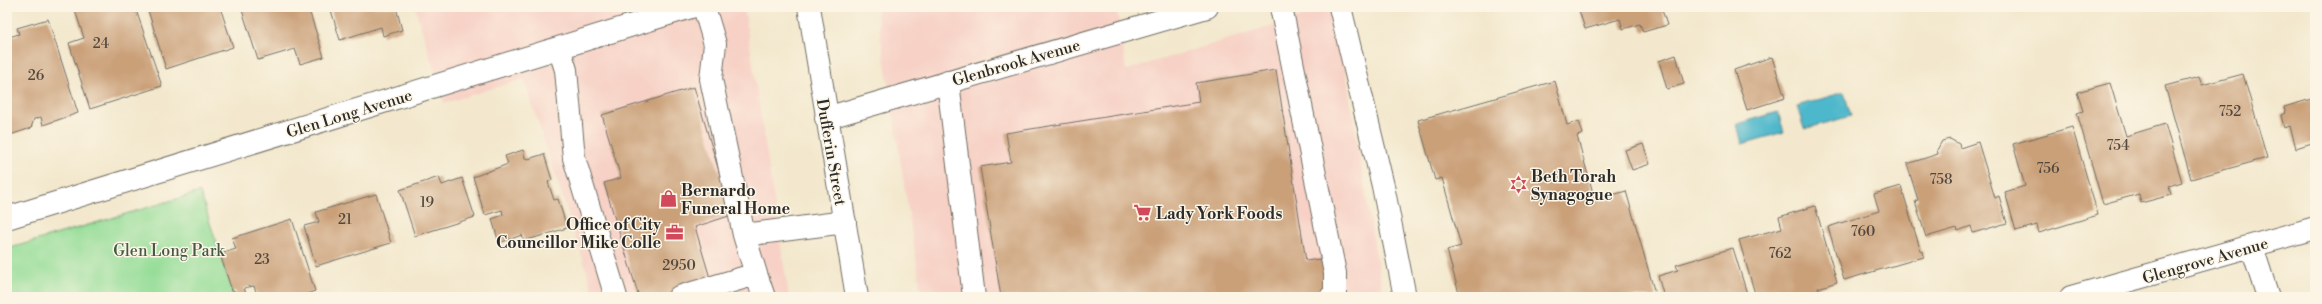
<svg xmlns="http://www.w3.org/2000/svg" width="2322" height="304" viewBox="0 0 2322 304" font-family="'Libre Bodoni',serif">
<rect width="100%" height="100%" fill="#fcf5e5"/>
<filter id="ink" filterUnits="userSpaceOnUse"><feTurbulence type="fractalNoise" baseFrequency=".025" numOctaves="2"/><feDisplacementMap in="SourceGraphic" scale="8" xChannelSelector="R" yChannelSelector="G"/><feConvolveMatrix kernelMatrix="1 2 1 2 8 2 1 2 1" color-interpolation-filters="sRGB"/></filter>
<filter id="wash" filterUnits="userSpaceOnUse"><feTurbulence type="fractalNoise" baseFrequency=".012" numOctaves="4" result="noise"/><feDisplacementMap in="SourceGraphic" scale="16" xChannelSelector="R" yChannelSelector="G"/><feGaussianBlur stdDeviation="0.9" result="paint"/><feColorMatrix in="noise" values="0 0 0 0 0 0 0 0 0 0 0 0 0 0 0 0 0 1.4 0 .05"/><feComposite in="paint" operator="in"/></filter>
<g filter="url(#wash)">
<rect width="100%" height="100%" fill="#f3e8cd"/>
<!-- built -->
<path fill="#f7d1c6" d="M415,7H744L789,297H595L524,79L444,103Z
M876,7H1117L1126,70L1335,7L1383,297H922Z"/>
<!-- green -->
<path fill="#95dd98" stroke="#608462" d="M200,192L234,297H7V249Z"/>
<!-- water -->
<path fill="#4db7cb" stroke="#3c717b" d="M1844,92L1851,116L1804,129L1797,106Z
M1778,112L1784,132L1742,144L1737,124Z"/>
<g id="blocks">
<!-- building -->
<path fill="#caa079" d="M74,7H135L162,86L90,109L69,43L84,38Z
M147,7H220L233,47L166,69Z
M241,7H308L324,57L300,64L295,49L258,60Z
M330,7H396L402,30L383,36L381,27L340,40Z
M1578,7H1661L1667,25L1643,32L1640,24L1623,29L1620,19L1585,29Z
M48,19L78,113L43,125L41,117L34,119L31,128L13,134L7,131V33L9,37L19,34L17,28Z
M1676,55L1684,84L1667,89L1659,61Z
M1772,57L1785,98L1747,110L1734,70Z
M1276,70L1306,261L1326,258L1332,293L1308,297H1001L980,167L1011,162L1006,133L1199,102L1196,83Z
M2243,74L2267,158L2191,179L2165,86L2199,77L2202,85Z
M1555,81L1567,125L1579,121L1583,134L1577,136L1595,200L1626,191L1656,297H1460L1447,250L1461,246L1442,178L1435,180L1418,120Z
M2110,83L2126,136L2165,124L2182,182L2169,186L2171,195L2141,203L2139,194L2103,204L2077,113L2083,111L2077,92Z
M694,87L732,215L695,227L712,285L670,297H639L604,183L621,178L602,115Z
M2315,98V142L2296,148L2290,126L2284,128L2281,115L2286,113L2284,107Z
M2072,127L2098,215L2039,233L2037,225L2016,231L2005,192L2025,186L2013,144Z
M1950,139L1959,144L1960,148L1978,142L1995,198L1999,196L2007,223L1973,233L1971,226L1958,231L1957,228L1926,237L1915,201L1918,200L1907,164L1938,154L1937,150L1942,141Z
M1643,144L1650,164L1632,170L1625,150Z
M523,150L525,158L528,159L544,154L552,180L548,182L554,200L558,199L567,228L524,241L522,235L499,243L492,219L503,215L502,210L485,215L473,177L508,164L505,156Z
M439,177L442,185L462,178L475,217L415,236L400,190Z
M1901,186L1921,252L1923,251L1924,257L1844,280L1828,227L1879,211L1874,194Z
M376,194L391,243L316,266L304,226L319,222L316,212Z
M1815,206L1837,282L1818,288L1821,297H1756L1739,240L1782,228L1779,217Z
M292,219L315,291L298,297H258L254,286L244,288L247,297H237L235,291H232L220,254L236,249L232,238Z
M1733,248L1748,297H1664L1658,276L1678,270L1676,265Z"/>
</g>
</g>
<g filter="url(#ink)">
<use href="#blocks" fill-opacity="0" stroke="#716d64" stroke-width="1"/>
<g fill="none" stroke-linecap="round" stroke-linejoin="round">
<defs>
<path id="minor" d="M704,7L715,44L711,79L744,235
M1281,7L1335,273V293L1331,297
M1340,7L1383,186L1405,297
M559,48L566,70L574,158L616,297
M948,82L974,297
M826,118L1207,7
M7,218L691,7
M2252,247L2268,297
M756,274L764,297
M679,297L756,274L744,235L845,222
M2071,297L2315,228"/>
<path id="major" d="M809,7L857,297"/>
</defs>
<!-- minor casing -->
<use href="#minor" stroke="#716d64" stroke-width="24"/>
<!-- major casing -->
<use href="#major" stroke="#716d64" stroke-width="24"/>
<!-- minor -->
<use href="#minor" stroke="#fff" stroke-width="22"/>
<!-- major -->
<use href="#major" stroke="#fff" stroke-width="22"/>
</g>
</g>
<!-- icons -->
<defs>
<symbol id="synagogue-bare" viewBox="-9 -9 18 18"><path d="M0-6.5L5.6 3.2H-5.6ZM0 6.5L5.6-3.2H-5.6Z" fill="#d1495b" stroke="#fcf5e5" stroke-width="2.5" paint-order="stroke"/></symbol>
<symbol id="shop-bare" viewBox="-9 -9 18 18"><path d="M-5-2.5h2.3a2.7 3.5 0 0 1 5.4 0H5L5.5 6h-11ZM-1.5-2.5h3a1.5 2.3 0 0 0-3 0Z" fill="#d1495b" stroke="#fcf5e5" stroke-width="2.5" paint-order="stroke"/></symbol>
<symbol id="supermarket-bare" viewBox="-9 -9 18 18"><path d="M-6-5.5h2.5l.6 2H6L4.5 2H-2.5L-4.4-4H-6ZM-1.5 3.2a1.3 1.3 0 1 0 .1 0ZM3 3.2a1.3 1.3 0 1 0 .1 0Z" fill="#d1495b" stroke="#fcf5e5" stroke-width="2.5" paint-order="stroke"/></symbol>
<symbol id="office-bare" viewBox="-9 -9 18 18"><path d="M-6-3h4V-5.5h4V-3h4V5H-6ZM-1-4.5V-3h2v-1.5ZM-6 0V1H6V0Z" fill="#d1495b" stroke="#fcf5e5" stroke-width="2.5" paint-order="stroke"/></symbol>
</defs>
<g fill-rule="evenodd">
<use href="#synagogue-bare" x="1506" y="172" width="25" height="25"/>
<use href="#shop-bare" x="656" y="186" width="25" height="25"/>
<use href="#supermarket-bare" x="1130" y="200" width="25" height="25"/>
<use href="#office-bare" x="662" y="220" width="25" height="25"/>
</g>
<g text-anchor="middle" stroke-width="3" stroke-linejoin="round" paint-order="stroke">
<!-- number labels -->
<g font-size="14" fill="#53483e">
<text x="101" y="48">24</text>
<text x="36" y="80">26</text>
<text x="2230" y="116">752</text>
<text x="2118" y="150">754</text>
<text x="2048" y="173">756</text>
<text x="1941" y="184">758</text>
<text x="427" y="207">19</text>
<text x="345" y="224">21</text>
<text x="1863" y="236">760</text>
<text x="1780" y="258">762</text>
<text x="262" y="264">23</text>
<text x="679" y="270">2950</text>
</g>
<!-- street labels -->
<g font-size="16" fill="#2b2b2b" stroke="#fcf5e5">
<text transform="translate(1016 62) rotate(-16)" y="6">Glenbrook Avenue</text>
<text transform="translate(349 113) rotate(-17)" y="6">Glen Long Avenue</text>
<text transform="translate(832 152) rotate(80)" y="6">Dufferin Street</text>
<text transform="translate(2205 260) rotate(-16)" y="6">Glengrove Avenue</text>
</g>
<!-- poi labels -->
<g font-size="16" font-weight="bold" fill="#2b2b2b" stroke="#fcf5e5" text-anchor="start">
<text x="1531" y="182">Beth Torah<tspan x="1531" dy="18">Synagogue</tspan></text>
<text x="681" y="196">Bernardo<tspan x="681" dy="18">Funeral Home</tspan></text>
<text x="1156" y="219">Lady York Foods</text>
<text x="661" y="230" text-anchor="end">Office of City<tspan x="661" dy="18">Councillor Mike Colle</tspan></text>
</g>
<!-- park labels -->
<g font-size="16" fill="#465846" stroke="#fcf5e5">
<text x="169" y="256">Glen Long Park</text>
</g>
</g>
<!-- margin -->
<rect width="2322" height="304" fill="none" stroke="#fcf5e5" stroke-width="24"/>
</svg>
